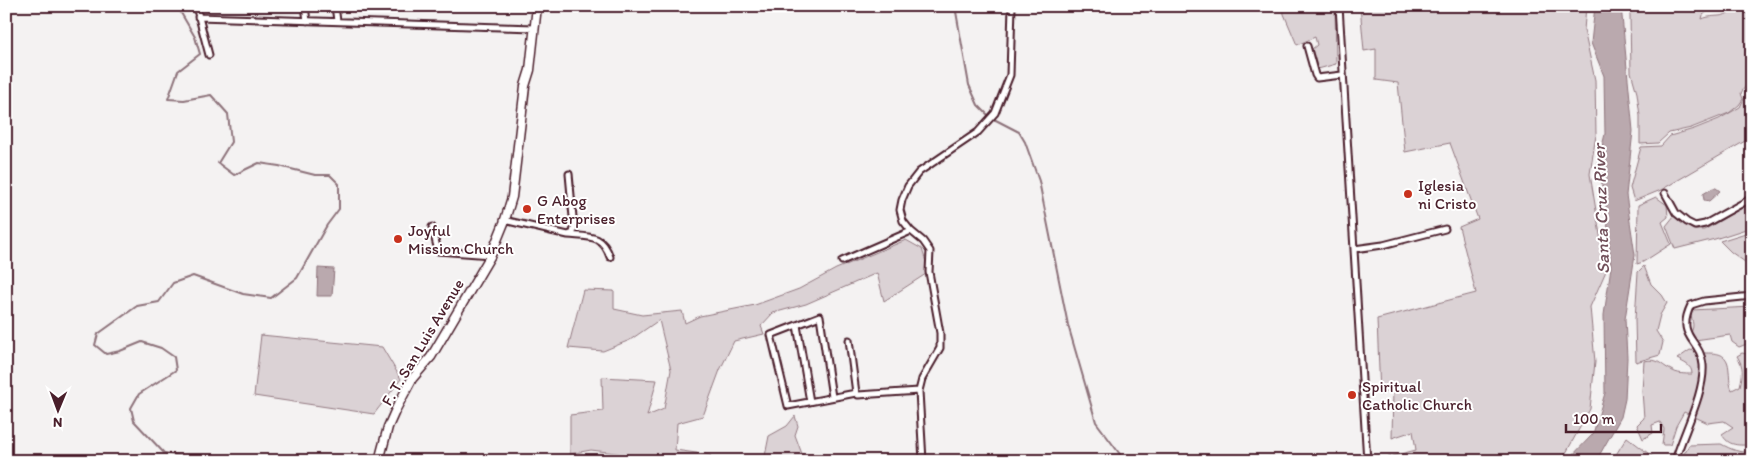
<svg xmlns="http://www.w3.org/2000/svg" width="1758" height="467" viewBox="0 0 1758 467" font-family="Itim,sans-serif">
<rect width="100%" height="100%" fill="#f4f2f2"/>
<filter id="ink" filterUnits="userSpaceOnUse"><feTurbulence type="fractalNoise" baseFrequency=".02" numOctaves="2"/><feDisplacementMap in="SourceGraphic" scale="10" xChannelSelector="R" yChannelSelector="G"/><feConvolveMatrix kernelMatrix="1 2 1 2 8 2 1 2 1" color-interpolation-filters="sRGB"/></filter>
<g filter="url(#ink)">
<!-- green -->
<path fill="#dbd2d5" stroke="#927880" d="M1283,6H1335L1336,64L1318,69L1312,49L1317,45L1315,37L1297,45L1284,14Z
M1360,6H1586L1584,30L1595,80L1596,135L1590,174L1606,271L1590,307L1595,362L1590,409L1566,453L1560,461H1385V458L1416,450L1413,431L1392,438L1393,389L1380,395L1377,319L1476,293L1459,227L1478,219L1450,143L1405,152L1398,83L1376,80V49L1364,51Z
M1628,6H1704L1708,11L1703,15L1702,19C1716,13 1725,21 1735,6H1752V84H1747L1741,93L1743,99L1739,105L1729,113L1691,128L1669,133L1658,143L1640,144V116L1637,93L1631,72L1630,15Z
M1752,87V137L1661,190L1634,201L1630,188L1641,147L1661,146L1670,136L1694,129L1719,119L1740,107L1745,97L1746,89Z
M1656,197L1667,205L1668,217L1662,222L1671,244L1643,262L1637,264L1638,205Z
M1752,202V227L1715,239L1675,249L1666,226L1674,216L1693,230H1704Z
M1752,231V267L1731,252L1720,241Z
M906,240L922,249L929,272L884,301L877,273L806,304L773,313L761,326L764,334L734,341L720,370L703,416L677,423L675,450L710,455L712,461H633L632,455L591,450L570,454V415L603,411L602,377L657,380L647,416L664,409L671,370L659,320L630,340L603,351L568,348L583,290L614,291V309L642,315L682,311L685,323L700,316L755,305L799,289L836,269Z
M1644,266L1651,284L1662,295L1667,303L1660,315L1656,331L1663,342L1660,355L1636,362L1635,319L1638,272Z
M1752,307V342L1739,347L1732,342L1730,335L1695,340L1690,334C1697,323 1689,320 1692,310Z
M261,335L382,347L401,379L374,414L254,396Z
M1690,350C1695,351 1700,353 1706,353C1720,353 1728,354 1729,371C1730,378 1729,383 1732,390L1740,386C1743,374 1744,367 1737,356L1742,353L1752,355V445C1740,445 1728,447 1722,434L1733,427L1724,421L1708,423L1684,412L1676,426L1670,445H1662L1664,429L1660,422L1652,425L1653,433L1643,439L1637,425L1644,418L1642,391L1644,361C1659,358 1659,364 1671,370C1677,374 1685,374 1692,374C1692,365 1684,363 1677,359Z
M795,416L798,426L795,435L802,454L813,461H764L769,436L787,426Z
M1627,437L1653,457L1667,461H1612Z
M1721,444C1731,449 1740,454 1752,451V461H1680L1689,445Z"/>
<!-- water -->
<path fill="#baa9ae" stroke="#8d727a" d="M1595,6H1621L1633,131L1626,195L1635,255L1625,319L1627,358L1625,399L1621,417L1596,461H1567L1593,434L1605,393L1604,315L1611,267L1606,205L1598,163L1605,134L1604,76L1591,43Z
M1713,188H1716L1720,191L1709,201L1704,200L1703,194Z
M318,268L334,269L332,296H317Z"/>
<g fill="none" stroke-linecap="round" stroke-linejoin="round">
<!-- stream -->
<path stroke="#8d727a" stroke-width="2" d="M177,6L195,37L200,54L178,71L168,99L184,100L211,95L228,114L231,142L218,163L234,175L259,163L279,166L315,175H330L339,184V209L327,225L297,278L271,298L243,294L193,276L173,283L159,302L137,306L98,334L95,345L106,354L120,351L142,342L161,348L174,357L176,370L139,394L131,408L134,421L164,453L193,458L194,461
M955,6L969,85L978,105L990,117L1019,132L1025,142L1039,181L1068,325L1096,422L1125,461"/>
<defs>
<path id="minor" d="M196,6L209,55
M305,6L307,21
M335,6L337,21
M1339,6L1367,461
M198,17L535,28
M1307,46L1315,75L1317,78L1342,75
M1665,193L1676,213L1687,222L1695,226L1705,224L1752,198
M504,220L568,235L573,233L574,228L569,174
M432,227L438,251L491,255
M568,235C590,237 602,234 610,257
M1354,249L1383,245L1445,229
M842,261L911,231
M797,325L810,402
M849,340L856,393L858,395L919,391
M832,397L820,316L771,335L788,406L856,393
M923,461L919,391L922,379L940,348V333L929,272L930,251L923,241L911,231L903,221L900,210L902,200L908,186L919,172L978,132L995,113L1010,75L1012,6
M1675,461C1683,433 1705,393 1703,365C1701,339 1675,338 1691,305L1704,301L1752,296"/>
<path id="secondary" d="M379,461L388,427L396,409L412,379L431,357L491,255L504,223L512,197L525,86L530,70L537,6"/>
</defs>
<!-- minor casing -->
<use href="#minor" stroke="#4a1f2b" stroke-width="9"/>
<!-- secondary casing -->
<use href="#secondary" stroke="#4a1f2b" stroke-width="11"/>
<!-- minor -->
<use href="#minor" stroke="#fff" stroke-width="5"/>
<!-- secondary -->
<use href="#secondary" stroke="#fff" stroke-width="8"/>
</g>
</g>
<!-- markers -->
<g fill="#c8321e" stroke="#fff" stroke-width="2">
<circle cx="1408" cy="194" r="5"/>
<circle cx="527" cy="209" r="5"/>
<circle cx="398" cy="239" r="5"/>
<circle cx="1352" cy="395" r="5"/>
</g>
<g text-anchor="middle" stroke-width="4" stroke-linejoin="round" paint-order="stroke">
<!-- poi labels -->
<g font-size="16" fill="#4a1f2b" stroke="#fff" text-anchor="start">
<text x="1418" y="191">Iglesia<tspan x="1418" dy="18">ni Cristo</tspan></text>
<text x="537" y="206">G Abog<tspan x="537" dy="18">Enterprises</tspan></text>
<text x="408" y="236">Joyful<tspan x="408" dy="18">Mission Church</tspan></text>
<text x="1362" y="392">Spiritual<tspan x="1362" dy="18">Catholic Church</tspan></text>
</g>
<!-- street labels -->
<g font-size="16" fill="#4a1f2b" stroke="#fff">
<text transform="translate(422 342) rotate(-59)" y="6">F. T. San Luis Avenue</text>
</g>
<!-- water labels -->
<g font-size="18" font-style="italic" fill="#714f59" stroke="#fff">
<text transform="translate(1601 209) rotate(-92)" y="6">Santa Cruz River</text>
</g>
</g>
<!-- margin -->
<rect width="1758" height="467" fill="none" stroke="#fff" stroke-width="25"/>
<rect x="12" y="12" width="1733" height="442" fill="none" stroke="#4a1f2b" stroke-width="2" filter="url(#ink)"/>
<!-- north arrow -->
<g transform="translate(58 410) rotate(181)" stroke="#ffffff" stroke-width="4" paint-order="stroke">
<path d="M0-4L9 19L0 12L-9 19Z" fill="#4a1f2b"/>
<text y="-8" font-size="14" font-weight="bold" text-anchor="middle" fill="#4a1f2b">N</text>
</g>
<!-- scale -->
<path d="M1566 424v8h95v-8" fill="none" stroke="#4a1f2b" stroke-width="2.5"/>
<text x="1573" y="424" font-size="15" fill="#4a1f2b" stroke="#ffffff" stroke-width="4" paint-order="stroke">100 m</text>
</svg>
